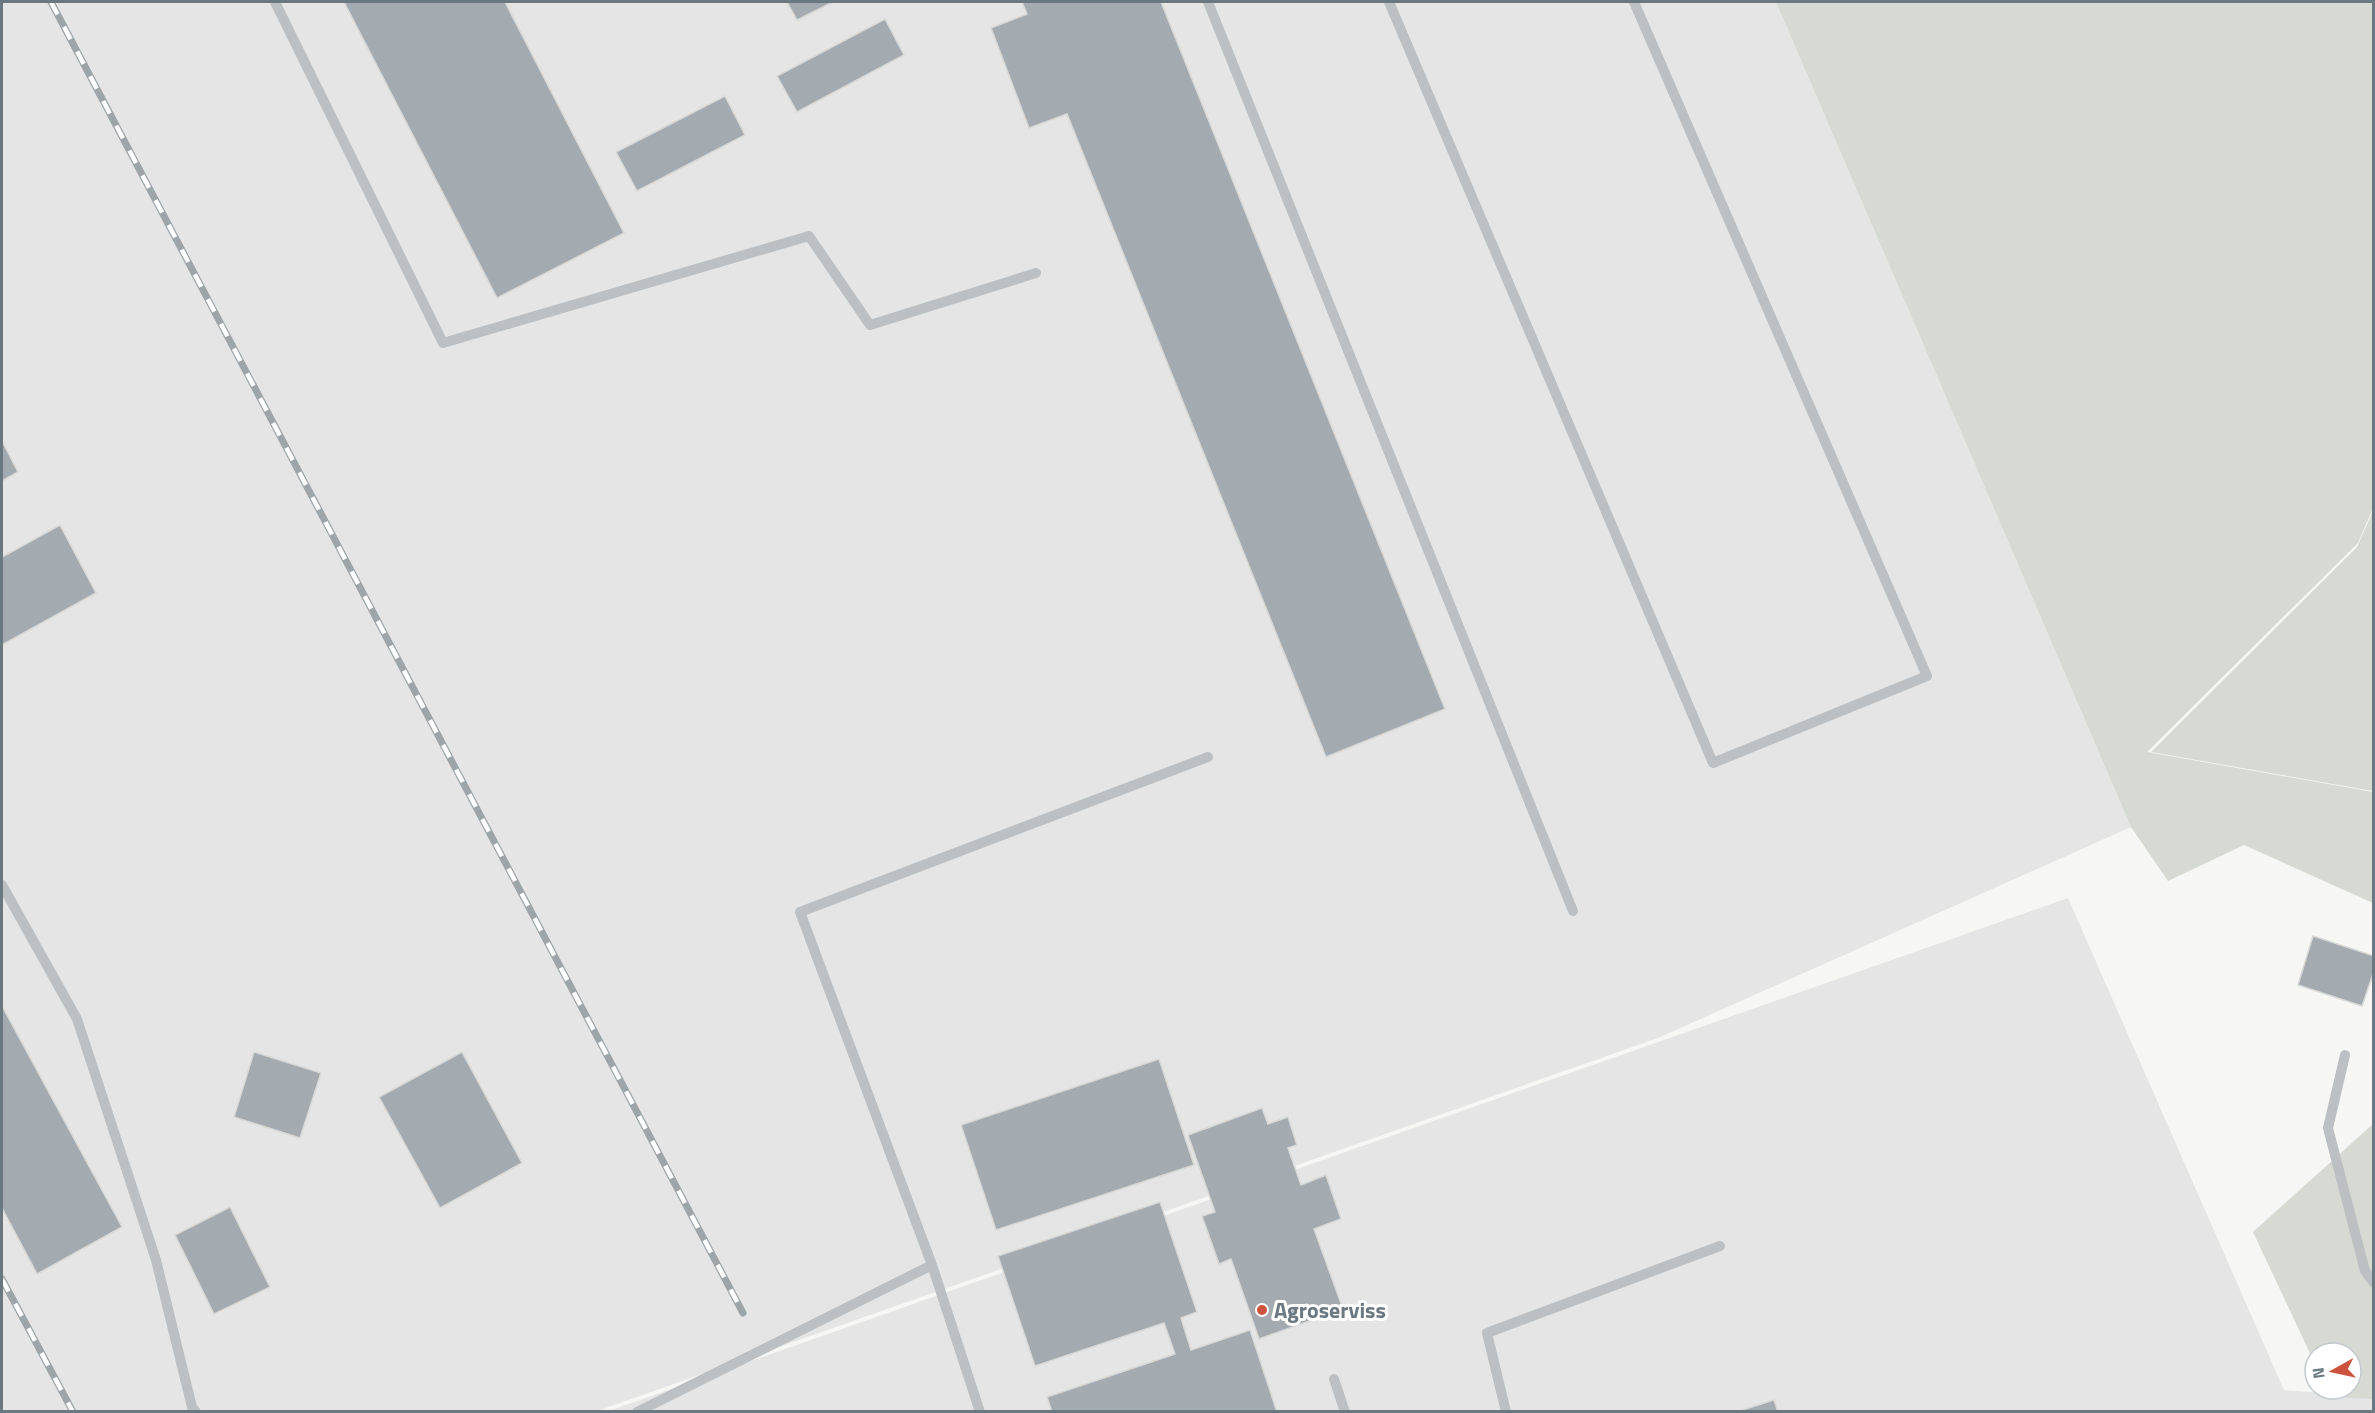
<svg xmlns="http://www.w3.org/2000/svg" width="2375" height="1413" viewBox="0 0 2375 1413" font-family="'Titillium Web',sans-serif">
<rect width="100%" height="100%" fill="#f6f6f4"/>
<!-- built -->
<path fill="#e4e5e4" d="M2,2H1776L2131,827L1658,1038L597,1411L2,1412Z
M2068,898L2284,1390L2374,1397L2373,1412H606Z"/>
<!-- green -->
<path fill="#d6dad3" d="M1776,2H2373V508L2358,543L2147,752L2373,792V903L2244,845L2168,881L2131,827Z
M2373,511V791L2151,752L2357,547Z
M2373,1124V1399L2331,1397L2327,1389H2351V1353H2315V1364L2253,1232Z"/>
<!-- building -->
<path fill="#a4abb0" stroke="#d8d8d6" stroke-width="1.5" d="M344,2H505L624,233L497,298Z
M787,2H833L797,20Z
M1022,2H1161L1445,709L1326,757L1067,114L1029,128L991,28L1027,14Z
M885,19L904,55L797,112L777,76Z
M725,96L745,135L637,191L616,152Z
M2,441L18,472L2,481Z
M60,525L96,593L2,645V557Z
M2313,936L2374,956V971L2362,1006L2298,985Z
M2,1006L122,1227L37,1274L2,1208Z
M254,1052L321,1073L300,1138L234,1117Z
M462,1052L522,1163L440,1208L379,1097Z
M1159,1059L1194,1165L996,1230L961,1125Z
M1262,1108L1268,1124L1288,1117L1297,1145L1288,1148L1301,1185L1326,1175L1341,1219L1314,1229L1343,1309L1259,1339L1231,1259L1219,1264L1202,1216L1215,1212L1188,1135Z
M1160,1202L1197,1312L1181,1318L1191,1350L1250,1330L1277,1412H1052L1047,1397L1175,1354L1164,1323L1035,1366L998,1256Z
M230,1207L270,1287L214,1314L175,1235Z
M1774,1400L1778,1412H1736Z"/>
<g fill="none" stroke-linecap="round" stroke-linejoin="round">
<!-- minor -->
<path stroke="#bcc0c3" stroke-width="10" d="M275,2L443,343L809,236L870,325L1036,273
M1208,2L1573,911
M1389,2L1713,763L1927,676L1634,2
M2,885L77,1019L156,1260L192,1407L196,1412
M2345,1055L2328,1128L2365,1271L2374,1283
M932,1265L800,912L1208,757
M1334,1379L1345,1412
M637,1412L932,1265L980,1412
M1506,1412L1487,1333L1720,1246"/>
<defs>
<path id="rail" d="M51,2L743,1313
M2,1279L73,1412"/>
</defs>
<!-- rail casing -->
<use href="#rail" stroke="#9ea5a9" stroke-width="7"/>
<!-- rail -->
<use href="#rail" stroke="#fff" stroke-width="4.5" stroke-dasharray="14" stroke-linecap="butt"/>
</g>
<!-- markers -->
<circle fill="#cc533d" stroke="#fff" stroke-width="2" cx="1262" cy="1310" r="6"/>
<g text-anchor="middle" stroke-width="6" stroke-linejoin="round" paint-order="stroke">
<!-- poi labels -->
<g font-size="22" font-weight="bold" fill="#697881" stroke="#fff" text-anchor="start">
<text x="1274" y="1318">Agroserviss</text>
</g>
</g>
<!-- border -->
<rect width="2375" height="1413" fill="none" stroke="#697881" stroke-width="6"/>
<!-- north arrow -->
<g transform="translate(2333 1371) rotate(262)"><circle r="28" fill="#ffffff" stroke="#c3c9cd" stroke-width="1.5"/>
<path d="M0-4.5L10 22L0 15L-10 22Z" fill="#cc533d"/>
<text y="-9" font-size="16" font-weight="bold" text-anchor="middle" fill="#697881">N</text>
</g>
</svg>
